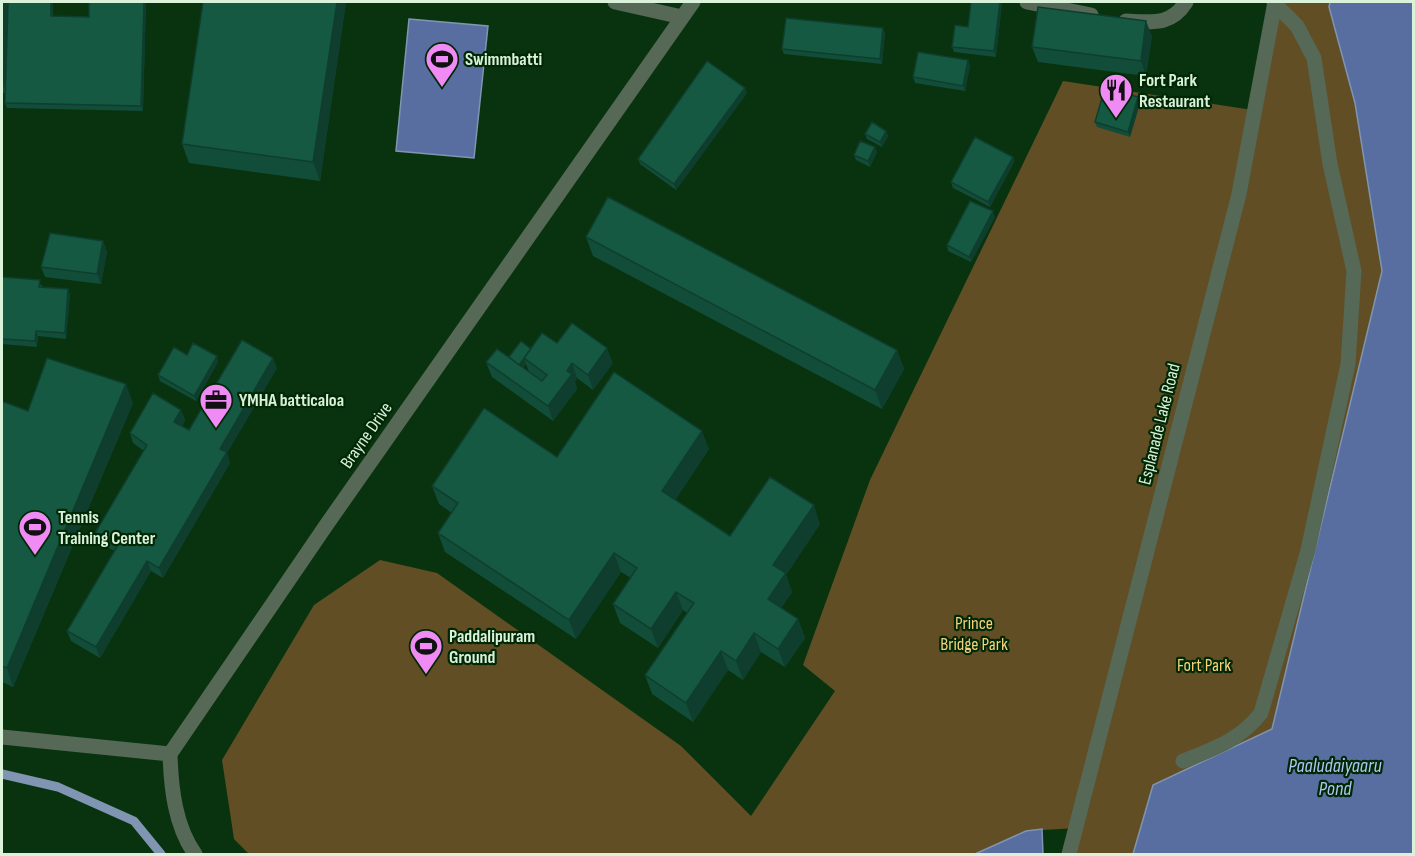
<svg xmlns="http://www.w3.org/2000/svg" width="1415" height="856" viewBox="0 0 1415 856" font-family="'Sofia Sans Condensed',sans-serif">
<rect width="100%" height="100%" fill="#08330e"/>
<!-- green -->
<path fill="#614e24" d="M1278,2H1330L1329,7L1355,103L1382,271L1272,729L1154,785L1133,854H1072L1077,828L1026,831L975,854H249L234,839L222,760L314,605L380,560L437,573L681,746L751,816L835,691L803,665L870,480L1063,81L1259,111Z"/>
<!-- water -->
<path fill="#586ea0" stroke="#7f95b1" stroke-width="1.5" d="M1330,2H1413V854H1133L1153,785L1272,729L1382,271L1355,103L1329,7Z
M409,19L488,26L474,158L396,151Z
M1042,829L1043,854H975L1026,831Z"/>
<g fill="none" stroke-linecap="round" stroke-linejoin="round">
<!-- stream -->
<path stroke="#7f95b1" stroke-width="9" d="M2,774L58,787L134,821L161,854"/>
<!-- minor -->
<path stroke="#566856" stroke-width="15" d="M615,2L682,17
M1027,2L1091,15
M1126,21C1152,22 1171,26 1186,2
M2,737L170,754L327,524L693,2
M170,754C171,788 175,826 195,854
M1183,761C1214,749 1240,740 1261,713L1308,550L1348,364L1354,271L1330,164L1314,58L1297,26L1274,3
M1069,854L1239,194L1275,2"/>
</g>
<!-- wall -->
<path fill="#124d39" fill-rule="evenodd" d="M2,2H8L7,49L53,4V16L89,17V2H146L143,111L7,108L5,103L6,93H2Z
M203,2H346L320,181L189,163L182,144Z
M1002,2L996,57L954,52L952,47L968,27Z
M885,33L882,64L784,54L782,49Z
M1152,36L1146,76L1038,62L1032,47Z
M968,60L970,66L965,91L915,83L913,77Z
M747,93L676,190L640,164L638,159Z
M1138,97L1140,103L1130,137L1097,127L1095,122Z
M886,131L888,136L882,147L867,139L865,134Z
M877,152L870,167L856,160L854,155Z
M1013,157L1014,162L990,207L953,188L951,182Z
M995,217L971,262L948,251L947,245Z
M586,237L897,350L904,369L882,409L593,256Z
M103,241L107,252L101,284L45,277L41,267Z
M2,277L42,285V287L68,289L70,295L66,339L38,336L37,347L2,344Z
M557,343L613,363L593,390L577,378L575,382L577,389L553,421L492,377L486,362L509,358L531,349ZM526,364L529,372L523,368Z
M187,355L218,362L196,401L160,381L158,375Z
M277,368L227,453L230,463L163,578L151,571L100,658L71,641L67,631L115,551L98,543L95,533L144,451L133,443L130,433L181,410L185,420L182,426L189,430Z
M2,401L28,411L133,403L13,687L2,682Z
M709,449L675,500L730,536L820,524L786,575L792,592L781,608L798,619L805,638L785,667L761,652L743,680L728,670L693,722L652,694L645,675L687,613L683,610L658,648L620,623L613,604L631,578L621,572L576,639L445,552L438,533L452,513L439,504L432,486L557,457Z"/>
<!-- shaded-wall -->
<path fill="#0f3e2e" d="M2,2H8L6,93L2,80Z
M51,2H52L53,4L52,21L51,16Z
M144,2H146L143,111L141,106Z
M337,2H346L320,181L313,162Z
M1000,2H1002L996,57L994,51Z
M1146,21L1152,36L1146,76L1141,61Z
M883,28L885,33L882,64L880,59Z
M968,60L970,66L965,91L963,86Z
M745,88L747,93L676,190L674,184Z
M1138,97L1140,103L1130,137L1128,132Z
M886,131L888,136L882,147L880,142Z
M875,147L877,152L870,167L868,161Z
M1013,157L1014,162L990,207L988,202Z
M993,211L995,217L971,262L969,257Z
M103,241L107,252L101,284L97,274Z
M68,289L70,295L66,339L65,333Z
M36,331L38,336L37,347L35,341Z
M607,348L613,363L593,390L588,375Z
M897,350L904,369L882,409L875,390Z
M217,356L218,362L196,401L194,396Z
M273,358L277,368L227,453L230,463L163,578L159,568L220,449Z
M524,359L526,364L521,370L519,365Z
M572,363L577,378L575,382L577,389L553,421L548,406L567,371Z
M126,384L133,403L13,687L7,668Z
M181,410L185,420L178,432L174,422Z
M702,431L709,449L669,510L662,491Z
M814,505L820,524L786,575L792,592L775,618L768,599L773,565Z
M614,553L621,572L576,639L569,620Z
M147,561L151,571L100,658L96,647Z
M676,592L683,610L658,648L651,629Z
M798,619L805,638L785,667L778,649Z
M754,633L761,652L743,680L736,661Z
M721,651L728,670L693,722L686,703Z"/>
<!-- building -->
<path fill="#155942" stroke="#0f3e2e" stroke-width="1.5" d="M8,2H51V16L89,17V2H144L141,106L5,103Z
M203,2H337L313,162L182,144Z
M971,2H1000L994,51L952,47L955,25L968,27Z
M1038,7L1146,21L1141,61L1032,47Z
M786,18L883,28L880,59L782,49Z
M918,52L968,60L963,86L913,77Z
M707,61L745,88L674,184L638,159Z
M1105,88L1138,97L1128,132L1095,122Z
M872,122L886,131L880,142L865,134Z
M975,137L1013,157L988,202L951,182Z
M860,141L875,147L868,161L854,155Z
M608,197L897,350L875,390L586,237Z
M970,201L993,211L969,257L947,245Z
M50,233L103,241L97,274L41,267Z
M2,277L40,280L39,287L68,289L65,333L36,331L35,341L2,339Z
M572,323L607,348L588,375L572,363L567,371L572,374L548,406L486,362L497,349L542,381L547,375L524,358L542,333L557,343Z
M242,340L273,358L220,449L227,452L159,568L147,561L96,647L67,631L118,545L95,533L147,445L130,433L153,393L181,410L174,422L189,430Z
M521,341L531,349L519,365L509,357Z
M193,343L217,356L194,396L158,375L174,347L187,355Z
M47,358L126,384L7,668L2,666V401L28,411Z
M614,372L702,431L662,491L730,536L770,477L814,505L773,565L786,573L768,599L798,619L778,649L754,633L736,661L721,651L686,703L645,675L694,603L676,592L651,629L613,604L637,568L614,553L569,620L438,533L458,503L432,486L484,408L557,457Z"/>
<!-- icons -->
<defs>
<symbol id="stadium-pin" viewBox="-11 -11 22 30"><path d="M0 17L-7.5 6A9.5 9.5 0 1 1 7.5 6Z" fill="#f08bf5" stroke="#002805"/><path d="M0-5a6.5 5 0 1 0 0 10a6.5 5 0 1 0 0-10ZM-3.5-1.8h7v3.6h-7Z" fill="#111"/></symbol>
<symbol id="restaurant-pin" viewBox="-11 -11 22 30"><path d="M0 17L-7.5 6A9.5 9.5 0 1 1 7.5 6Z" fill="#f08bf5" stroke="#002805"/><path d="M-5-6h1v4h1v-4h1v4h1v-4h1v5L-1.5 .5V6h-2V.5L-5-1ZM5-6V6H3V1.5H1.5Q1.5-4 5-6Z" fill="#111"/></symbol>
<symbol id="office-pin" viewBox="-11 -11 22 30"><path d="M0 17L-7.5 6A9.5 9.5 0 1 1 7.5 6Z" fill="#f08bf5" stroke="#002805"/><path d="M-6-3h4V-5.5h4V-3h4V5H-6ZM-1-4.5V-3h2v-1.5ZM-6 0V1H6V0Z" fill="#111"/></symbol>
</defs>
<g fill-rule="evenodd">
<use href="#stadium-pin" x="423" y="40" width="38" height="52"/>
<use href="#restaurant-pin" x="1097" y="71" width="38" height="52"/>
<use href="#office-pin" x="197" y="381" width="38" height="52"/>
<use href="#stadium-pin" x="16" y="508" width="38" height="52"/>
<use href="#stadium-pin" x="407" y="627" width="38" height="52"/>
</g>
<g text-anchor="middle" stroke-width="4.5" stroke-linejoin="round" paint-order="stroke">
<!-- poi labels -->
<g font-size="18" font-weight="bold" fill="#daf1da" stroke="#002805" text-anchor="start">
<text x="465" y="65">Swimmbatti</text>
<text x="1139" y="86">Fort Park<tspan x="1139" dy="21">Restaurant</tspan></text>
<text x="239" y="406">YMHA batticaloa</text>
<text x="58" y="523">Tennis<tspan x="58" dy="21">Training Center</tspan></text>
<text x="449" y="642">Paddalipuram<tspan x="449" dy="21">Ground</tspan></text>
</g>
<!-- street labels -->
<g font-size="18" fill="#daf1da" stroke="#002805">
<text transform="translate(1159 424) rotate(-76)" y="6">Esplanade Lake Road</text>
<text transform="translate(366 435) rotate(-55)" y="6">Brayne Drive</text>
</g>
<!-- park labels -->
<g font-size="18" fill="#f8d17b" stroke="#002805">
<text x="974" y="629">Prince<tspan x="974" dy="21">Bridge Park</tspan></text>
<text x="1204" y="671">Fort Park</text>
</g>
<!-- water labels -->
<g font-size="20" font-style="italic" fill="#b0c5f2" stroke="#002805">
<text x="1335" y="772">Paaludaiyaaru<tspan x="1335" dy="23">Pond</tspan></text>
</g>
</g>
<!-- border -->
<rect width="1415" height="856" fill="none" stroke="#daf1da" stroke-width="6"/>
</svg>
